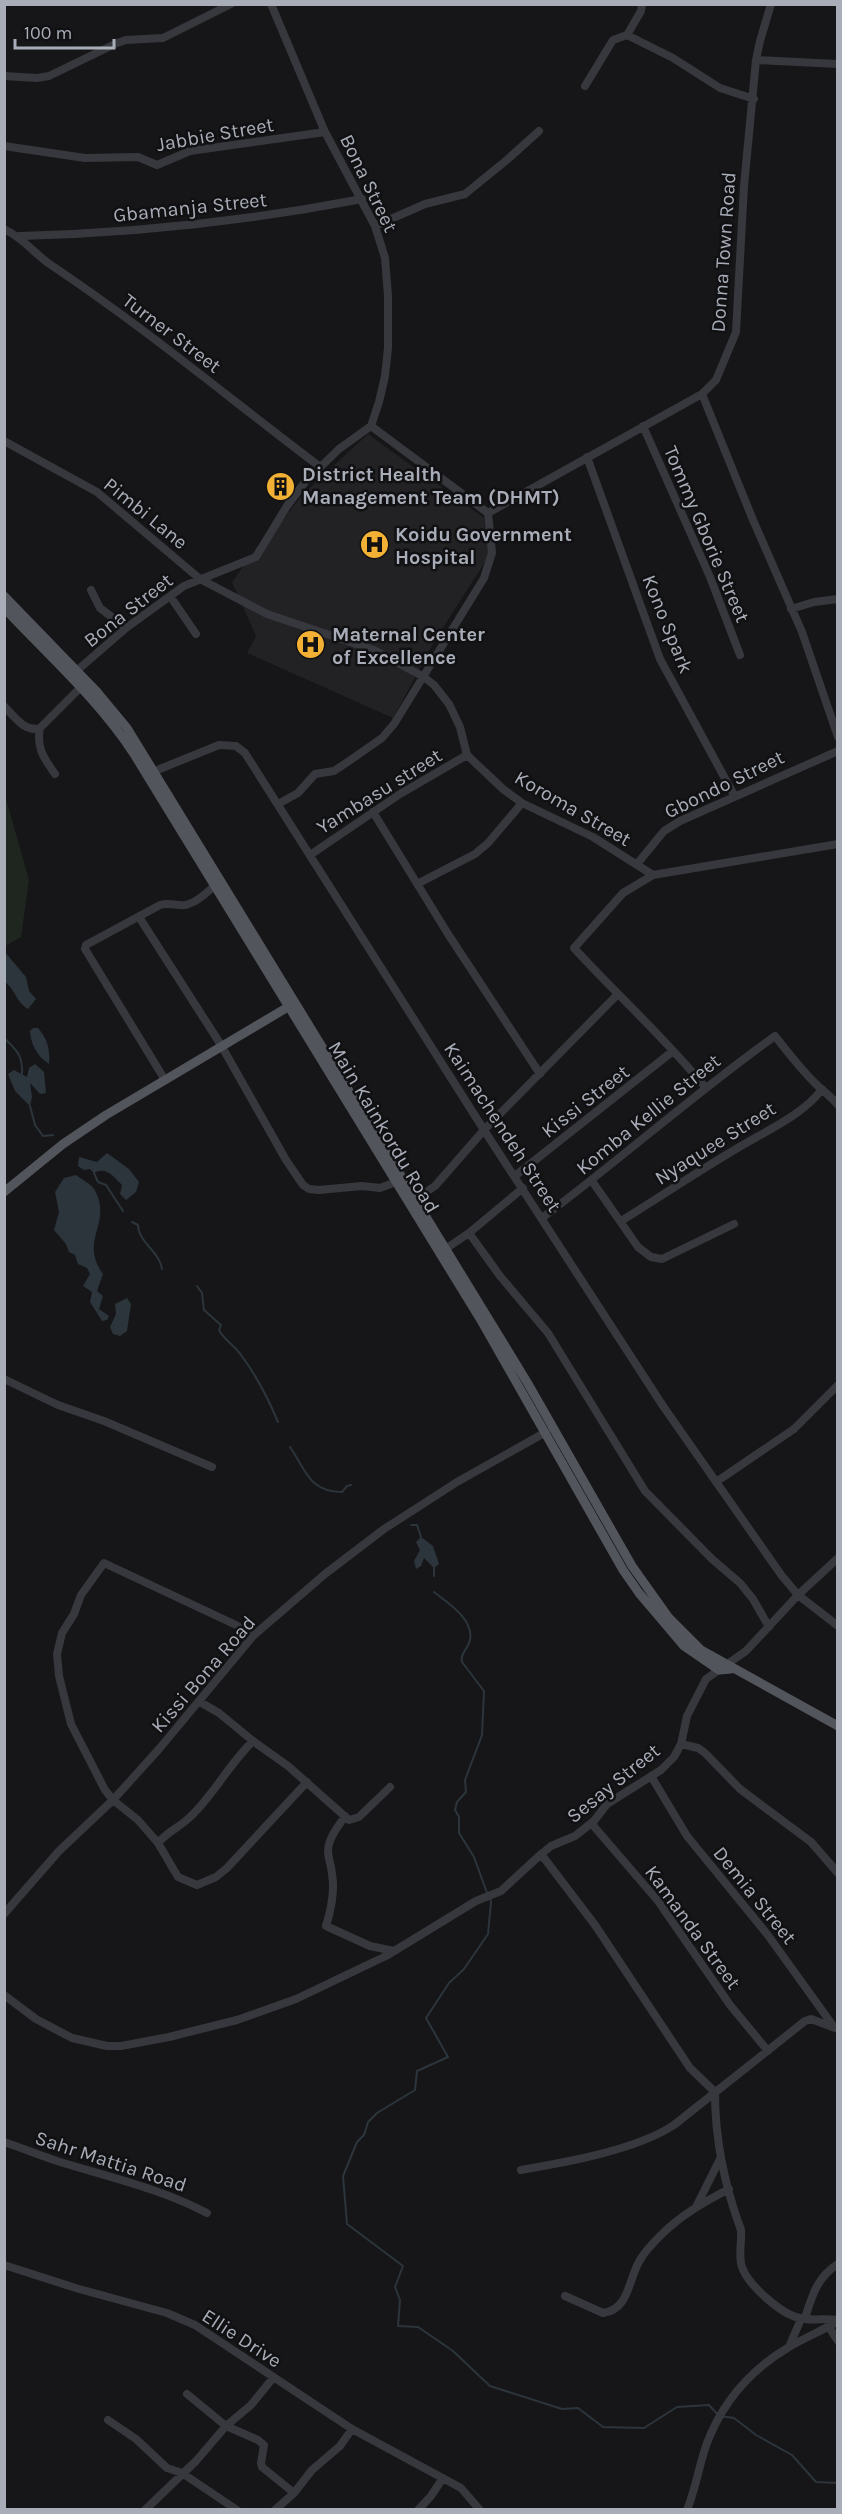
<svg xmlns="http://www.w3.org/2000/svg" width="842" height="2514" viewBox="0 0 842 2514" font-family="Karla,sans-serif">
<rect width="100%" height="100%" fill="#161618"/>
<!-- built -->
<path fill="#222225" d="M368,434L484,518L490,554L434,642L393,718L247,653L256,636L232,582L265,536L283,520L301,496Z"/>
<!-- green -->
<path fill="#1e261f" d="M4,792L29,880L21,937L5,946Z"/>
<!-- water -->
<path fill="#2c353c" d="M4,951L26,977L29,991L36,999L28,1009C15,1001 16,990 5,982Z
M33,1028H38C48,1040 50,1049 49,1064C37,1056 31,1045 30,1031Z
M35,1064L44,1072L46,1093L40,1094L30,1083L32,1097L30,1106L15,1091L8,1074L14,1070L27,1077L29,1068Z
M107,1153L129,1169L139,1182L136,1192L126,1200L120,1194L122,1185C114,1177 106,1166 94,1173L90,1169L84,1170L78,1166L79,1157L97,1162Z
M76,1175C81,1179 91,1184 94,1189C114,1223 78,1239 103,1274L97,1291L103,1296L99,1309L109,1316L107,1320L102,1321L90,1302L92,1292L83,1286L90,1274L87,1268L78,1264L75,1255L69,1252L66,1244L54,1230L59,1212L55,1192L64,1178Z
M127,1298L131,1304L127,1331L120,1336L113,1334L110,1327L116,1314L115,1304Z
M421,1537L433,1546L439,1564L434,1568L424,1558L421,1566L416,1569L414,1561L420,1550L416,1542Z"/>
<g fill="none" stroke-linecap="round" stroke-linejoin="round">
<!-- stream -->
<path stroke="#2c353c" stroke-width="2" d="M4,1038C17,1050 23,1056 22,1074
M30,1106L35,1125L43,1136L53,1135
M94,1173L98,1182L106,1185L123,1211
M132,1222L138,1225C138,1242 160,1252 162,1269
M197,1286L202,1293L204,1310L221,1325L219,1330C225,1341 235,1346 241,1355C256,1375 268,1398 278,1422
M290,1447C306,1470 309,1492 342,1492L347,1486L351,1485
M411,1525H417L421,1537
M434,1576V1568
M434,1592C448,1603 474,1619 470,1640C468,1649 460,1653 462,1662L484,1691L482,1735L465,1780L466,1792L457,1802L455,1810L459,1817V1833L474,1857L487,1893
M490,1898L491,1902L488,1934L464,1969L449,1983L426,2018L448,2057L417,2071L415,2090L377,2113L368,2122L364,2135L357,2142L343,2176L347,2224L403,2266L395,2287L400,2300L398,2326L418,2327L453,2351L490,2386L562,2409L578,2408L603,2427L644,2428L677,2407L709,2405L719,2416L734,2418L756,2435L792,2455L816,2482L838,2483"/>
<!-- minor -->
<path stroke="#37383d" stroke-width="8" d="M627,35L641,11L642,4
M756,60L838,64
M4,76L37,78L49,76L117,43L126,40L163,38L231,4
M585,86L613,40L627,35L673,58L720,88L754,99
M4,146L85,158L138,157L157,165L190,151L325,132
M375,226L425,204L465,194L508,159L539,131
M4,229C25,239 33,253 51,265C144,327 230,399 319,466
M20,236C135,233 248,221 362,199
M702,394L753,520L802,632L838,737
M371,426L488,513
M643,426L710,577L740,655
M4,441L97,492L200,579L267,614L374,650L424,677L434,685L449,704L460,727L467,755L503,789L522,803L593,837L653,875
M587,457L660,659L734,795
M488,513L702,394L716,380L736,332L744,186L756,60L760,41L771,4
M91,590L100,608L126,628
M170,596L196,634
M791,609L814,602L838,599
M73,674L126,628L184,586L256,557L287,506L305,482L339,449L371,426L379,402L385,376L388,348V296L385,258L375,226L325,132L271,4
M4,706C14,716 25,733 40,728L82,686
M40,728C36,748 44,758 55,774
M150,773L219,745L236,746L245,753L484,1130L663,1406L782,1576L798,1595L838,1626
M278,804L298,793L315,774L334,771L349,761L382,738L394,724L484,578L492,553L488,513
M373,812L448,934L540,1074
M310,855L400,794L467,755
M637,864L664,831L680,821L838,751
M417,884L475,854L488,843L522,803
M139,917L221,1045L286,1160L303,1185L309,1189L319,1190L362,1186L380,1188L396,1182
M165,1080L85,949L86,945L160,905C169,902 176,906 185,905C196,903 207,893 215,885
M705,1087C665,1038 617,995 574,948L623,893L653,875L838,844
M515,1176L673,1051
M592,1181L638,1247L651,1257L662,1259L734,1224
M411,1202L435,1186L484,1130L617,995
M542,1218C621,1159 695,1093 775,1036C787,1051 799,1067 813,1081C821,1090 830,1095 838,1105
M621,1221C658,1198 694,1174 731,1152C759,1134 803,1116 822,1089
M469,1233L500,1276L548,1333L645,1491L712,1559L740,1583L753,1599L769,1627
M441,1252L469,1233L523,1188
M4,1379L58,1405L104,1421L212,1467
M716,1482L794,1429L838,1385
M253,1636L236,1625L104,1563L81,1595L74,1614L62,1633L57,1654L59,1676L71,1724L105,1790L113,1800L138,1820L158,1843L178,1877L197,1885L216,1877L227,1868L307,1782
M200,1702L219,1713L253,1741L288,1766L349,1820L359,1817L390,1787
M681,1744L698,1748L705,1753L740,1789L811,1842L838,1873
M651,1776L687,1836L767,1934L834,2027
M345,1816C340,1824 333,1832 330,1841C325,1853 331,1862 332,1874C335,1891 331,1910 326,1926L370,1946L394,1951
M591,1823L658,1901L730,2005L768,2051
M158,1843C167,1832 180,1827 190,1817C213,1796 229,1764 253,1741
M541,1854L595,1925L690,2068L715,2092C715,2138 725,2187 741,2230C742,2242 738,2256 742,2267C748,2285 782,2315 800,2318C812,2321 825,2318 838,2320
M4,1914L59,1851L113,1800L159,1749L253,1636L325,1574L384,1529L457,1482L546,1432
M4,1995L36,2019L72,2038L107,2046H121L169,2037L237,2020L296,1999L386,1956L476,1901L501,1891L539,1856L551,1846L575,1836L594,1821L607,1804L661,1770L674,1757L681,1744L687,1716L706,1679L746,1651L798,1595L838,1558
M4,2142C22,2148 39,2155 57,2161C108,2177 159,2188 207,2213
M521,2170C567,2162 636,2150 674,2125L805,2021L811,2019L835,2028
M697,2205L721,2157
M4,2265L79,2289L167,2313L195,2325L352,2429L461,2488L480,2510
M565,2296L603,2313C630,2309 628,2279 640,2260C645,2251 654,2242 661,2235C681,2215 704,2202 729,2189
M805,2318C812,2296 817,2277 838,2264
M829,2327L838,2341
M789,2347L801,2319
M187,2394L226,2426L258,2440L264,2445L261,2463L262,2467L294,2493
M108,2420L136,2439L167,2468L182,2473L237,2510
M145,2510L196,2461L226,2426L251,2405L273,2378
M275,2510L294,2493L312,2470L340,2446L352,2429
M418,2510L431,2496L443,2478
M687,2510C696,2488 699,2465 707,2443C723,2401 750,2370 789,2347C804,2338 822,2331 838,2321"/>
<!-- major -->
<path stroke="#53555c" stroke-width="9" d="M4,596L98,693L127,728L527,1382L632,1566L669,1618L701,1650L838,1726
M4,608C49,656 98,699 134,754L482,1322L623,1570L639,1593L684,1646L719,1670L731,1669
M4,1192L63,1144L106,1115L293,1004"/>
</g>
<!-- icons -->
<defs>
<symbol id="building-disc" viewBox="-11 -11 22 22"><circle r="9.5" fill="#f2b134" stroke="#111113"/><path d="M-4-6H4V6H1V3H-1V6H-4ZM-2.5-4.3h1.7v1.8h-1.7ZM.8-4.3h1.7v1.8H.8ZM-2.5-1h1.7V.8h-1.7ZM.8-1h1.7V.8H.8Z" fill="#111"/></symbol>
<symbol id="hospital-disc" viewBox="-11 -11 22 22"><circle r="9.5" fill="#f2b134" stroke="#111113"/><path d="M-5-5h3v3.5h4V-5h3V5h-3V1.5h-4V5h-3Z" fill="#111"/></symbol>
</defs>
<g fill-rule="evenodd">
<use href="#building-disc" x="264" y="470" width="33" height="33"/>
<use href="#hospital-disc" x="358" y="528" width="33" height="33"/>
<use href="#hospital-disc" x="294" y="628" width="33" height="33"/>
</g>
<g text-anchor="middle" stroke-width="5" stroke-linejoin="round" paint-order="stroke">
<!-- street labels -->
<g font-size="20" fill="#a8adb8" stroke="#111113">
<text transform="translate(215 134) rotate(-10)" y="7">Jabbie Street</text>
<text transform="translate(369 183) rotate(64)" y="7">Bona Street</text>
<text transform="translate(190 207) rotate(-6)" y="7">Gbamanja Street</text>
<text transform="translate(723 252) rotate(-86)" y="7">Donna Town Road</text>
<text transform="translate(172 333) rotate(37)" y="7">Turner Street</text>
<text transform="translate(146 513) rotate(39)" y="7">Pimbi Lane</text>
<text transform="translate(707 534) rotate(67)" y="7">Tommy Gborie Street</text>
<text transform="translate(128 610) rotate(-38)" y="7">Bona Street</text>
<text transform="translate(668 624) rotate(68)" y="7">Kono Spark</text>
<text transform="translate(724 784) rotate(-26)" y="7">Gbondo Street</text>
<text transform="translate(379 791) rotate(-32)" y="7">Yambasu street</text>
<text transform="translate(573 808) rotate(30)" y="7">Koroma Street</text>
<text transform="translate(585 1101) rotate(-38)" y="7">Kissi Street</text>
<text transform="translate(648 1114) rotate(-39)" y="7">Komba Kellie Street</text>
<text transform="translate(384 1127) rotate(59)" y="7">Main Kainkordu Road</text>
<text transform="translate(503 1127) rotate(57)" y="7">Kaimachendeh Street</text>
<text transform="translate(715 1143) rotate(-32)" y="7">Nyaquee Street</text>
<text transform="translate(203 1674) rotate(-49)" y="7">Kissi Bona Road</text>
<text transform="translate(613 1783) rotate(-39)" y="7">Sesay Street</text>
<text transform="translate(755 1895) rotate(51)" y="7">Demia Street</text>
<text transform="translate(693 1927) rotate(54)" y="7">Kamanda Street</text>
<text transform="translate(111 2161) rotate(18)" y="7">Sahr Mattia Road</text>
<text transform="translate(242 2338) rotate(33)" y="7">Ellie Drive</text>
</g>
<!-- poi labels -->
<g font-size="20" font-weight="bold" fill="#a8adb8" stroke="#111113" text-anchor="start">
<text x="302" y="481">District Health<tspan x="302" dy="23">Management Team (DHMT)</tspan></text>
<text x="395" y="541">Koidu Government<tspan x="395" dy="23">Hospital</tspan></text>
<text x="332" y="641">Maternal Center<tspan x="332" dy="23">of Excellence</tspan></text>
</g>
</g>
<!-- border -->
<rect width="842" height="2514" fill="none" stroke="#a8adb8" stroke-width="12"/>
<!-- scale -->
<path d="M15 39v9h99v-9" fill="none" stroke="#a8adb8" stroke-width="3"/>
<text x="24" y="39" font-size="18" fill="#a8adb8" stroke="#111113" stroke-width="4.5" paint-order="stroke">100 m</text>
</svg>
